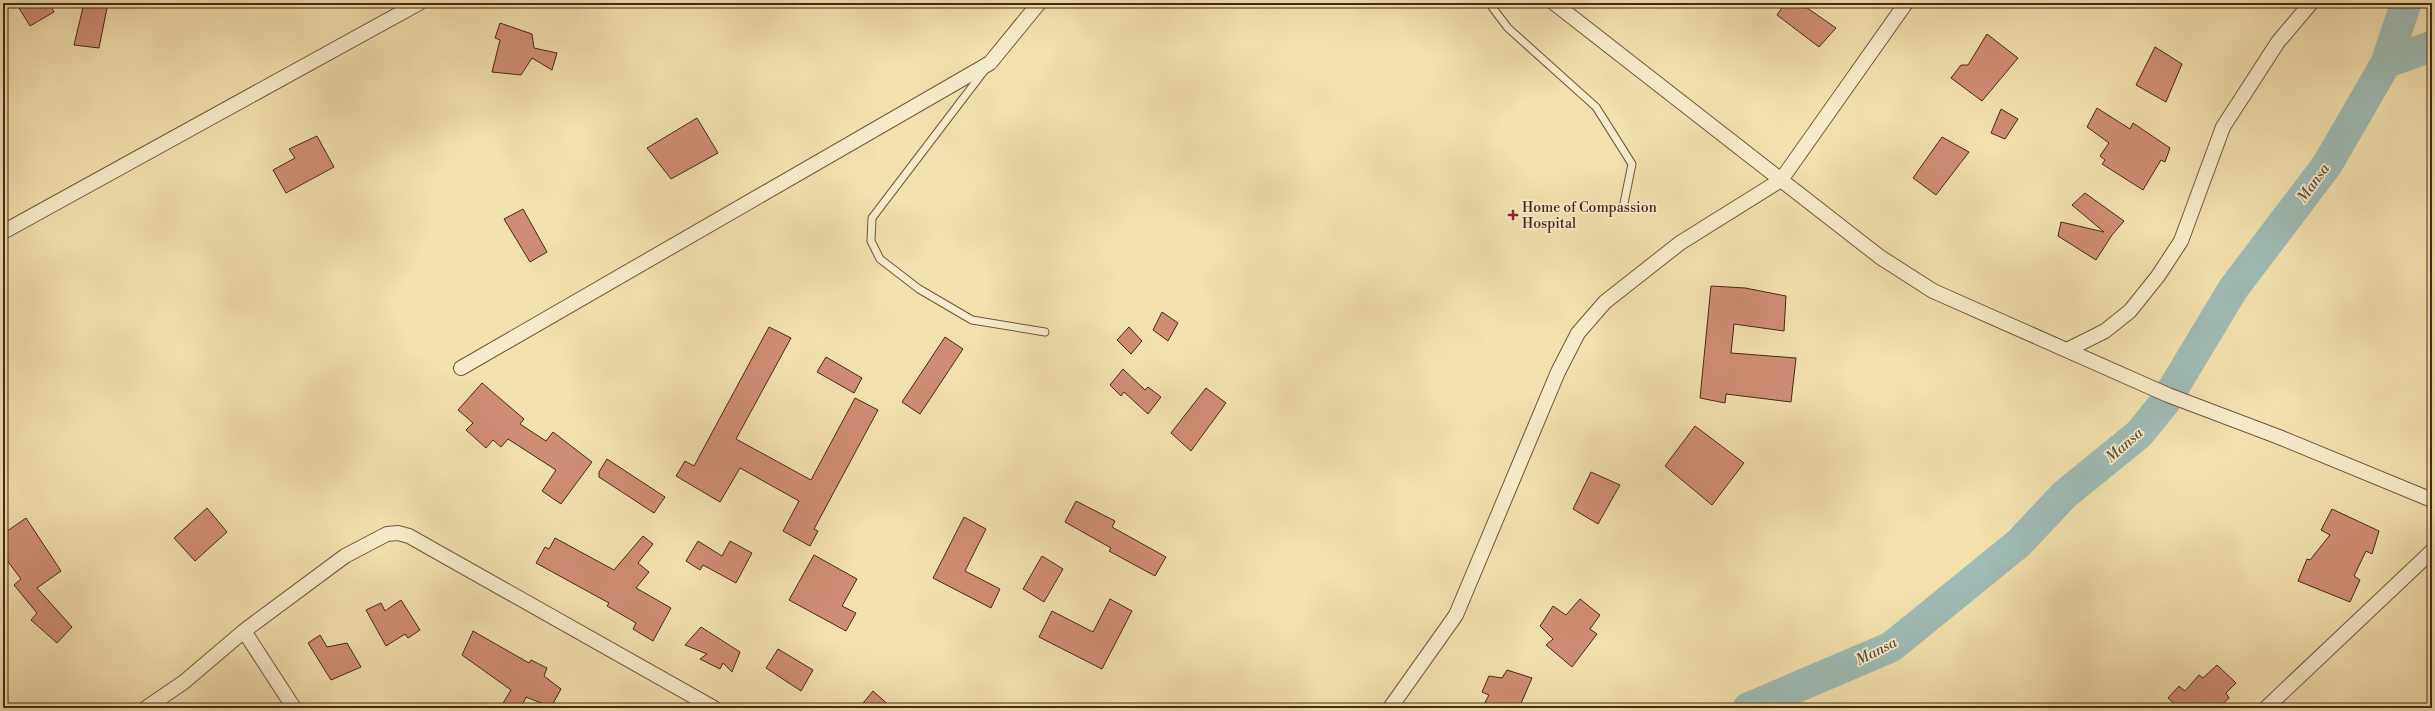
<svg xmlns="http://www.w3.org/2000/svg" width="2435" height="711" viewBox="0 0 2435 711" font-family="'Libre Bodoni',serif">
<rect width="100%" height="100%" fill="#f2e1ad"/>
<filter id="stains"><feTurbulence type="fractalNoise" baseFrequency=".005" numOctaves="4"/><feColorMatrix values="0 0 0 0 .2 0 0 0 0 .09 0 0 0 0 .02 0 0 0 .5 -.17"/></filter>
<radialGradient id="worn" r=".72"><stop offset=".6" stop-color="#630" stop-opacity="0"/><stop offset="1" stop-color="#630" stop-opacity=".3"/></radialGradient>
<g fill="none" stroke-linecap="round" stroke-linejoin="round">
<!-- river -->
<path stroke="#9fbbb5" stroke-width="31" d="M2386,63L2432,46
M1748,708L1891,647L2019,543L2064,495L2139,434L2165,402L2233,289L2327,165L2386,63L2406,3"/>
</g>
<!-- building -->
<path fill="#d08d75" stroke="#442a14" d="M28,3H49L54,12L30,26L19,8Z
M84,3H108L99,48L74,45Z
M1785,3H1800L1836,28L1819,47L1777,15Z
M500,23L532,34L534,48L557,53L552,70L532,58L521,75L492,72L500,40L495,38Z
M1987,34L2018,58L1982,101L1951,78L1961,65H1968Z
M2155,47L2182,64L2166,102L2136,85Z
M2097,108L2130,129L2133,123L2170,148L2165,162L2161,160L2143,190L2102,164L2105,160L2100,156L2109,143L2087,127Z
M2001,109L2018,119L2005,139L1991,133Z
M697,118L718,153L671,179L647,148Z
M317,136L334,167L286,193L273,170L295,158L289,149Z
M1942,137L1969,152L1936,195L1913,178Z
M2085,193L2124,221L2112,235L2096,260L2058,236L2061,222L2104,232L2072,205Z
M523,209L547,252L530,262L504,219Z
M1711,286L1745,288L1786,296L1784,331L1734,324L1731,353L1796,358L1791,402L1726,394L1725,403L1700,398Z
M1162,312L1178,323L1168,341L1153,330Z
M769,327L791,338L736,439L811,480L855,398L878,410L814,529L818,531L810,546L783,531L799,501L740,468L720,502L676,476L685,461L694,466Z
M1129,327L1142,341L1131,354L1117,340Z
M945,337L963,349L920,414L902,402Z
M826,357L862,378L854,393L817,372Z
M1123,369L1145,390L1148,387L1161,397L1148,414L1124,392L1121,396L1110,385Z
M482,383L524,419L520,424L546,441L553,432L592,462L561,504L542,491L556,470L508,439L501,447L493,440L486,448L466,430L473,423L458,410Z
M1206,388L1226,403L1191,451L1171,433Z
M1695,426L1744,463L1712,505L1665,466Z
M607,459L665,497L654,513L599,477V472Z
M1591,472L1620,485L1598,524L1573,509Z
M1076,501L1115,521L1112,527L1166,557L1155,576L1109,551L1111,548L1065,522Z
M207,508L227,532L195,561L174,538Z
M2332,509L2379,531L2372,554L2366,551L2354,576L2360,580L2350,602L2298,581L2307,559L2310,560L2330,535L2321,530Z
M964,517L986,529L965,571L1000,589L991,608L933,578Z
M26,518L61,571L37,588L72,627L57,643L31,620L37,613L14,585L21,579L3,555V534Z
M643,536L653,544L638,563L649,572L636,588L671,608L653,641L633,629L636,623L607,606L609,603L536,563L545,547L549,549L555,538L614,570Z
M698,541L722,556L730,541L752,553L736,583L703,565L700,570L686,561Z
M814,555L857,579L842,606L856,613L846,631L789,600Z
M1042,556L1063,569L1044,602L1023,589Z
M1110,599L1132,611L1102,669L1039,637L1052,611L1093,632Z
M1580,599L1600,615L1590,629L1597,634L1572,667L1546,645L1553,639L1540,626L1553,606L1566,615Z
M401,600L420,630L408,638L405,634L386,646L366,610L381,603L385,611Z
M701,627L740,652L732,672L723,663L720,669L700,659L707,654L685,645Z
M473,631L529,663L531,660L547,668L544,676L561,689L551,707L526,697L521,708H500L511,690L462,655Z
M320,635L327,647L347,643L361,667L331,680L308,643Z
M778,649L813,670L801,691L766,668Z
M2217,665L2236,683L2226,693L2229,698L2218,708H2179L2168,698L2179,686L2185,691L2199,675L2203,678Z
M1507,670L1532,678L1519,708H1482L1489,695L1482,692L1489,676L1502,678Z
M873,691L892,708H859Z"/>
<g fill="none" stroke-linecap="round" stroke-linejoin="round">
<defs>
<path id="lane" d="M1495,3L1492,7L1508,28L1596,107L1632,164L1623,208
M984,71L872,218L871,241L880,259L919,289L972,320L1045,332"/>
<path id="street" d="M1554,3L1880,257L1933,291L2168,395L2279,437L2432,500
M3,232L419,3
M2067,350L2105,331L2130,311L2158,276L2181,241L2223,127L2278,42L2311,3
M461,368L990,63L1039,3
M244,631L294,708
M146,708L184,682L244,631L345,556L387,534L398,533L409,536L714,708
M1390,708L1456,615L1558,372L1578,333L1605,302L1680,243L1781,180L1906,3
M2266,708L2432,551"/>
</defs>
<!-- lane casing -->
<use href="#lane" stroke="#70583a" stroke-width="9"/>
<!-- street casing -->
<use href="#street" stroke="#70583a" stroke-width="16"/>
<!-- lane -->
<use href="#lane" stroke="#f7ecca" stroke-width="7"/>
<!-- street -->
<use href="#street" stroke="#f7ecca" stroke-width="14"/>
</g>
<!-- markers -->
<path fill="#8f2418" stroke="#f7ecca" stroke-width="1.5" d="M1511 209h4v4h4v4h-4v4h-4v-4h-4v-4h4z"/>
<g text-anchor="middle" stroke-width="3.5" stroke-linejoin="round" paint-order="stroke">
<!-- poi labels -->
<g font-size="14" fill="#442a14" stroke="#f7ecca" text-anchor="start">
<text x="1522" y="212">Home of Compassion<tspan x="1522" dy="16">Hospital</tspan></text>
</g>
<!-- water labels -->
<g font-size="15" font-style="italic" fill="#5b4e3c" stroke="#f7ecca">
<text transform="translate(2313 183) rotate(-54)" y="5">Mansa</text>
<text transform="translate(2124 445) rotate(-41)" y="5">Mansa</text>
<text transform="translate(1876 651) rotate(-27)" y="5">Mansa</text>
</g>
</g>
<!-- margin -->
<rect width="2435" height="711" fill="none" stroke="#f2e1ad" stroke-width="16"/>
<rect x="4" y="4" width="2427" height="703" fill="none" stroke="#442a14" stroke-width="2"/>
<rect x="8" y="8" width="2419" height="695" fill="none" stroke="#442a14"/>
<rect width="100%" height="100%" filter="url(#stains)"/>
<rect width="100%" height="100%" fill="url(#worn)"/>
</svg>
